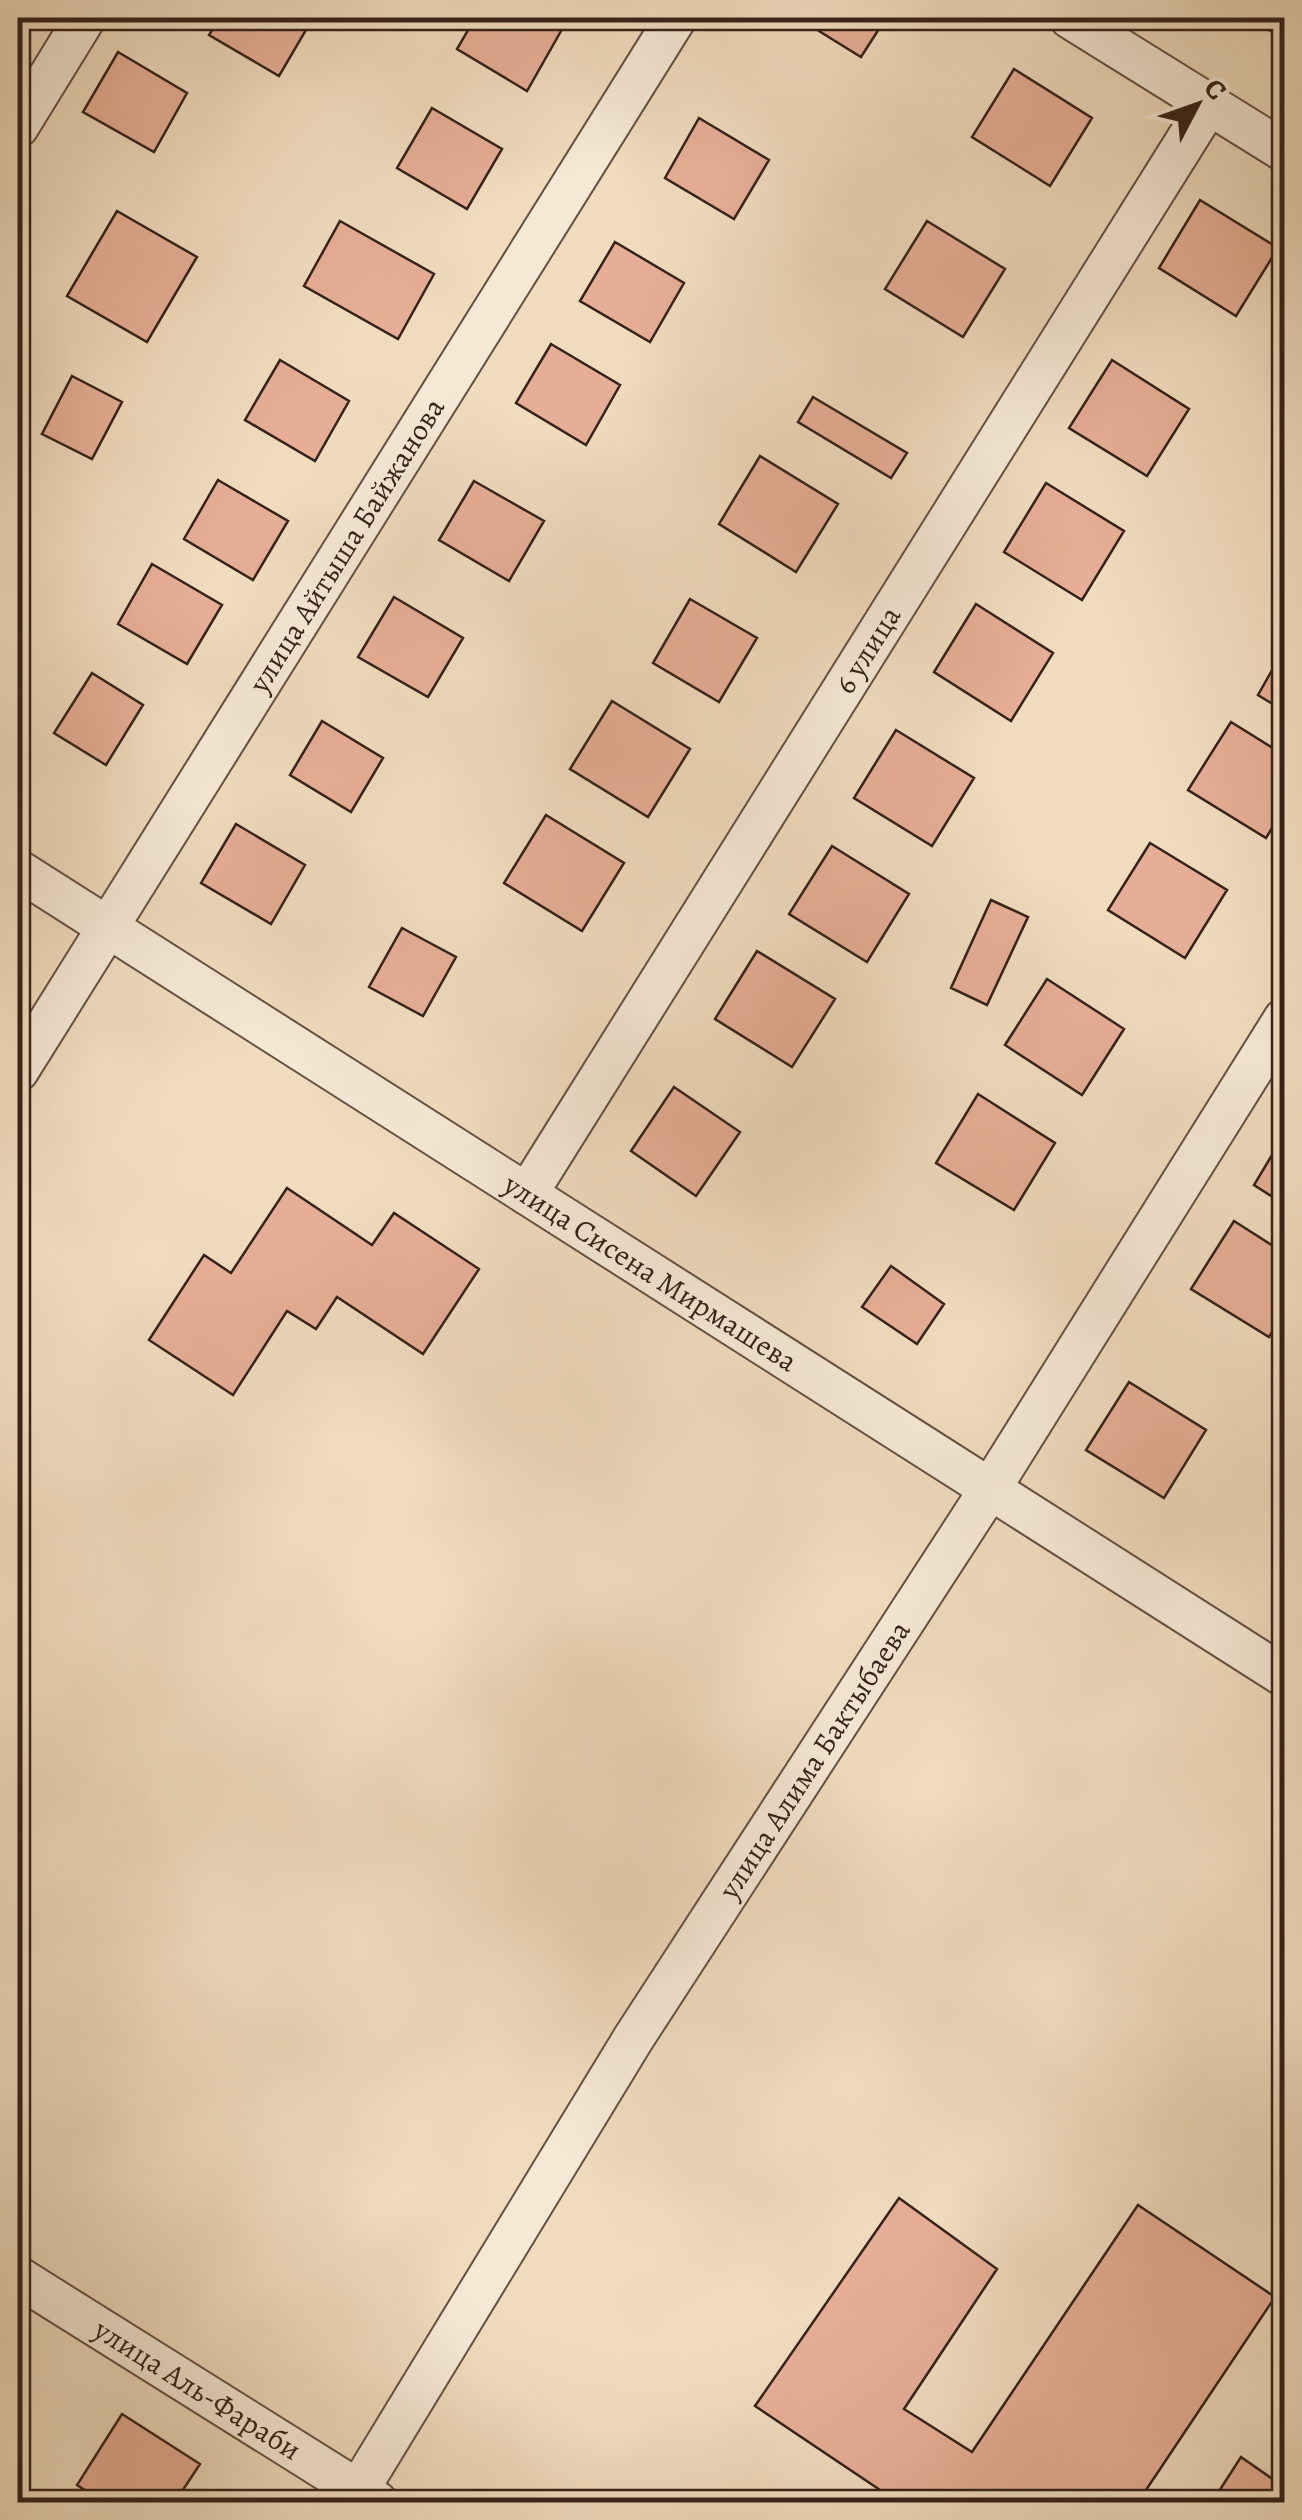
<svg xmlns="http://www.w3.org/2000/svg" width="1302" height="2520" viewBox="0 0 1302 2520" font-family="Alegreya,serif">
<rect width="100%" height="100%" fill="#f0dbbe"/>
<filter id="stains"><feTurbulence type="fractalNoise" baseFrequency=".002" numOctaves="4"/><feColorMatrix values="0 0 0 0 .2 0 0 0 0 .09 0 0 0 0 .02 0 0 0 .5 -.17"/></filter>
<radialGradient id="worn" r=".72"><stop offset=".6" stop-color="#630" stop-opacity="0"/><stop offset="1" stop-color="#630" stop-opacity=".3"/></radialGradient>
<!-- building -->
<path fill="#e6ae96" stroke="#352219" stroke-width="2.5" d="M220,18H313L279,76L209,35Z
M475,18H538L561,31L527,91L457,49Z
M798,18H886L861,57Z
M1249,18H1284V39Z
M118,52L187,93L154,152L83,112Z
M1014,69L1092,118L1050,186L972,137Z
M432,108L502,149L467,209L397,168Z
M699,118L769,160L734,219L665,178Z
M1200,200L1278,248L1236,316L1159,268Z
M117,211L197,257L147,342L67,296Z
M340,221L434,274L398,339L304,286Z
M927,221L1005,269L963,337L885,289Z
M615,242L684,283L650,342L580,301Z
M551,344L620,385L586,445L516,403Z
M280,360L349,401L315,461L245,420Z
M1112,360L1189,409L1147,476L1069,428Z
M72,376L122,402L92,459L42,434Z
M813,397L907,453L891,478L798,422Z
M760,456L838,504L796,572L719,524Z
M218,480L288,521L253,580L184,539Z
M474,481L544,521L509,581L439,540Z
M1046,483L1124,531L1082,600L1004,552Z
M152,564L222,605L187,664L118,624Z
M394,597L463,638L428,697L358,657Z
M690,599L757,638L719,702L653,663Z
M976,604L1053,653L1011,721L934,672Z
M1284,649V711L1258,695Z
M92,673L143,705L106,765L54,733Z
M612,701L690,749L648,817L570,769Z
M322,721L383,758L351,812L290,775Z
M1231,722L1284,755V808L1266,838L1188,790Z
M896,730L974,778L932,846L854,798Z
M546,815L624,863L582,931L504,883Z
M236,824L305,865L271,924L201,883Z
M1150,843L1227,890L1185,958L1108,910Z
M832,846L909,894L867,962L789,914Z
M991,900L1028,917L987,1005L951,988Z
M402,928L456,957L423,1016L369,987Z
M757,951L835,999L792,1067L715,1019Z
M1047,979L1124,1029L1082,1095L1005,1045Z
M674,1087L740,1132L696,1196L631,1151Z
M978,1094L1055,1143L1014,1210L936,1163Z
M1284,1135V1204L1254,1185Z
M287,1188L372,1245L394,1213L479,1269L423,1354L337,1297L316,1329L287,1311L233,1395L149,1340L204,1255L231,1273Z
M1234,1221L1284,1253V1313L1269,1337L1191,1289Z
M891,1266L944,1304L917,1344L862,1307Z
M1129,1382L1206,1430L1164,1498L1086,1450Z
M899,2198L997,2269L904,2409L972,2452L1138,2205L1275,2297L1138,2502H898L755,2406Z
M122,2414L200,2464L175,2502H104L77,2485Z
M1241,2457L1284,2487V2502H1212Z"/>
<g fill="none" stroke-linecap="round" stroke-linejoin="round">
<defs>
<g id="street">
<path d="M1070,18L1284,151"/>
<path d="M18,127L85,18"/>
<path id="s1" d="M18,870L1284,1676"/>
<path id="s2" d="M18,1071L676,18"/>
<path id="s3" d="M527,1194L1209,104"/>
<path id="s4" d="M18,2277L377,2502"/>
<path id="s5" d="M351,2502L633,2039L990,1489L1284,1019"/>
</g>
</defs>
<!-- street casing -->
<use href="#street" stroke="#645042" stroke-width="44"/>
<!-- street -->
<use href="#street" stroke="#f5e8d5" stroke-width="40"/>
</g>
<g text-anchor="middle" stroke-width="9" stroke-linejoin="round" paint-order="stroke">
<!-- street labels -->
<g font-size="30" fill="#352219" stroke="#f5e8d5">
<text dy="10" stroke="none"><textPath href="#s2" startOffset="620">улица Айтыша Байжанова</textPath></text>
<text dy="10" stroke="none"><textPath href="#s3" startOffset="642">6 улица</textPath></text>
<text dy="10" stroke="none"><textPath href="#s1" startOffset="750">улица Сисена Мирмашева</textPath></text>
<text dy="10" stroke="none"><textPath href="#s5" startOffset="875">улица Алима Бактыбаева</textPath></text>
<text dy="10" stroke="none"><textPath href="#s4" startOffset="212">улица Аль-Фараби</textPath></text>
</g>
</g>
<!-- margin -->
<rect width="1302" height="2520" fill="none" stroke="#f0dbbe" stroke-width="60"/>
<rect x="20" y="20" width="1262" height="2480" fill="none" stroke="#352219" stroke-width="5"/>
<rect x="30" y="30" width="1242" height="2460" fill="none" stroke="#352219" stroke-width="2.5"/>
<!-- north arrow -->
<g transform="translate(1197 105) rotate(49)" stroke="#f5e8d5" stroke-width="8" paint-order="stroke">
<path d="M0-8L18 38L0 25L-18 38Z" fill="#352219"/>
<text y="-15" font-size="28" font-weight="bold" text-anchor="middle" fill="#352219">С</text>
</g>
<rect width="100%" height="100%" filter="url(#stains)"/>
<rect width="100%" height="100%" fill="url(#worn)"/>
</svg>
